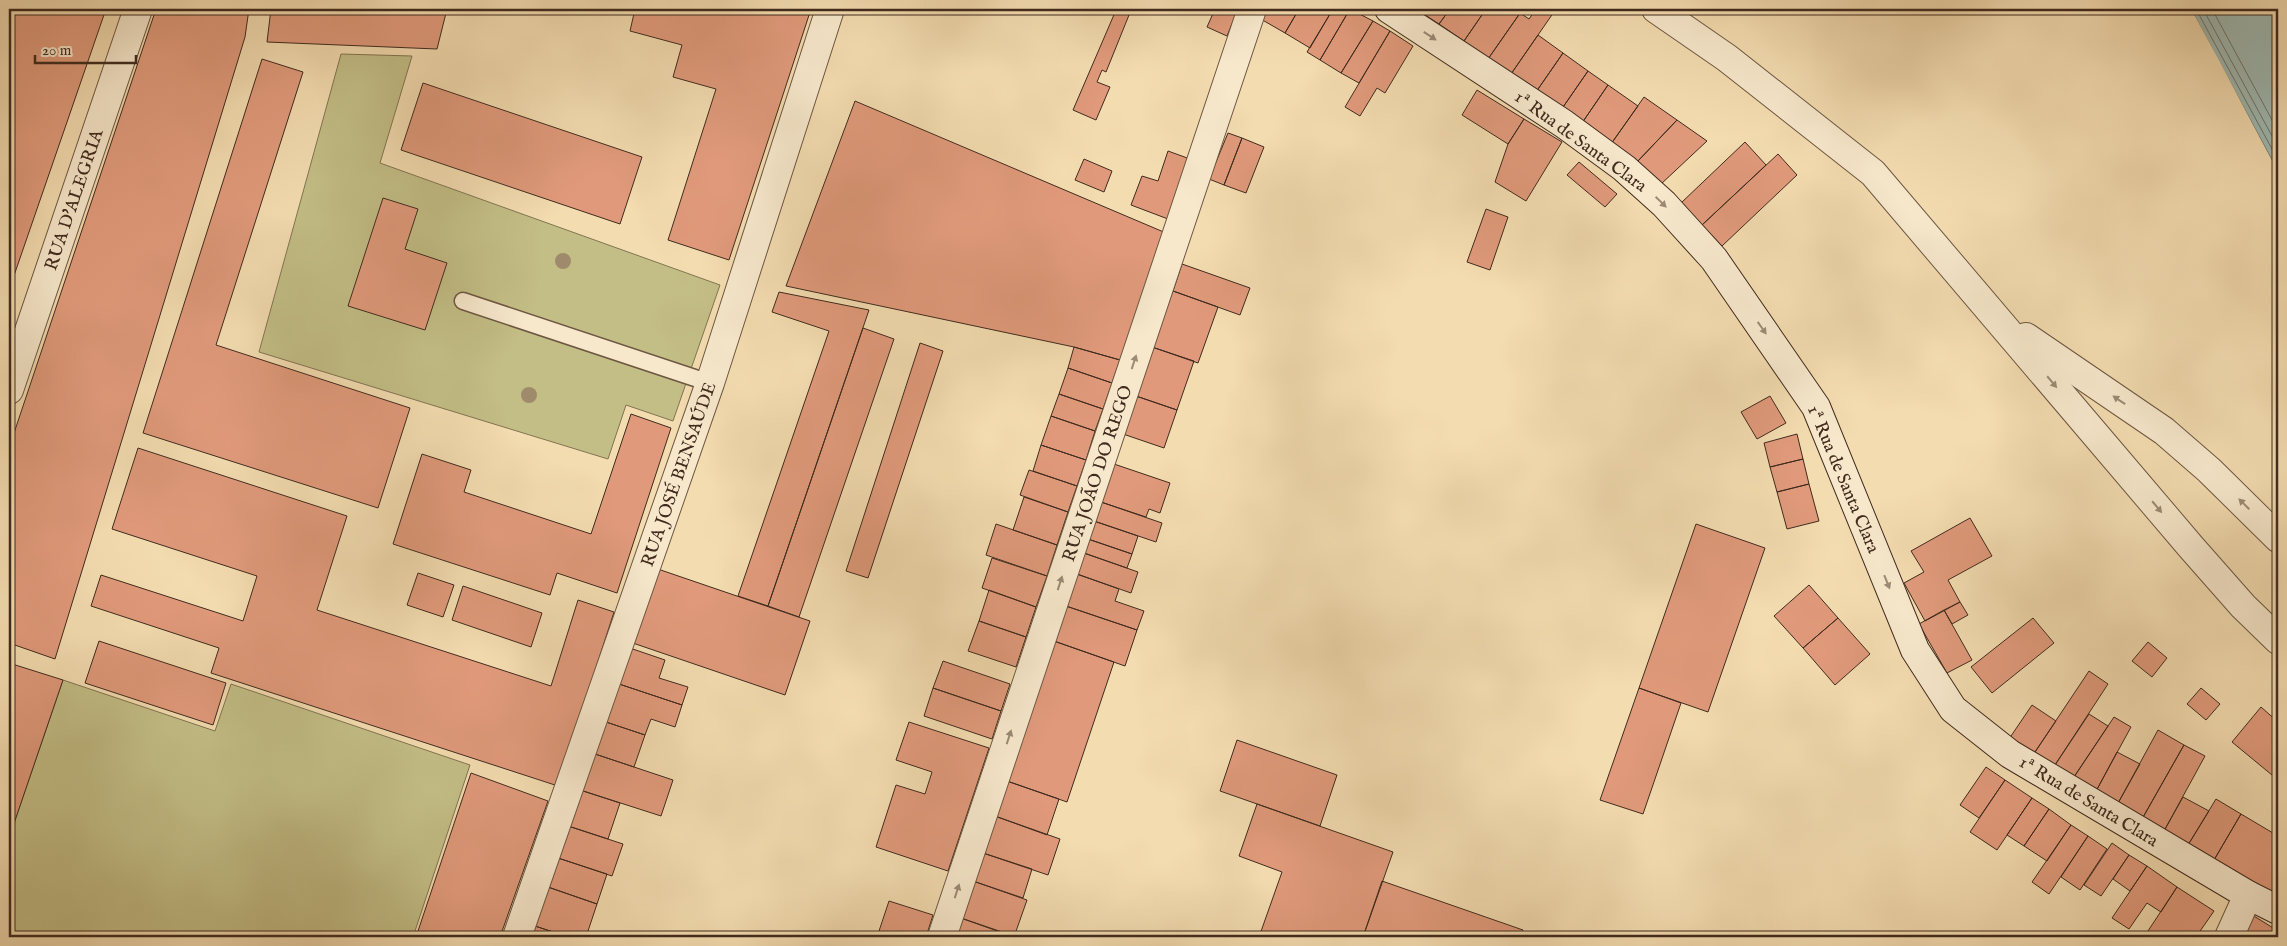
<svg xmlns="http://www.w3.org/2000/svg" width="2287" height="946" viewBox="0 0 2287 946" font-family="'IM FELL English',serif">
<rect width="100%" height="100%" fill="#f3dcb0"/>
<filter id="stains"><feTurbulence type="fractalNoise" baseFrequency=".004" numOctaves="4"/><feColorMatrix values="0 0 0 0 .2 0 0 0 0 .09 0 0 0 0 .02 0 0 0 .5 -.17"/></filter>
<radialGradient id="worn" r=".72"><stop offset=".6" stop-color="#630" stop-opacity="0"/><stop offset="1" stop-color="#630" stop-opacity=".3"/></radialGradient>
<!-- green -->
<path fill="#c3be86" stroke="#827452" d="M341,54L412,56L380,163L720,285L673,421L626,405L608,459L259,352Z
M63,680L215,731L231,684L470,765L413,937H9V838Z"/>
<!-- water -->
<path fill="#9ebab4" stroke="#788178" d="M2191,9H2278V171Z"/>
<!-- pier -->
<path fill="#f3dcb0" d="M2188,9H2191L2220,62L2278,173Z"/>
<g fill="none" stroke-linecap="round" stroke-linejoin="round">
<!-- shore -->
<path stroke="#6f7269" stroke-width="1" d="M2196,9L2278,160
M2203,9L2278,147
M2212,9L2278,131"/>
</g>
<!-- building -->
<path fill="#e09a7b" stroke="#402b1e" d="M9,9H106L9,290Z
M156,9H249L245,37L55,659L9,643V448Z
M271,9H447L437,49L267,42Z
M635,9H811L729,260L668,240L716,89L673,77L682,45L630,31Z
M1215,9H1238L1227,36L1207,27Z
M1264,9H1299L1285,33L1259,18Z
M1299,9H1333L1310,48L1285,33Z
M1333,9H1350L1320,60L1307,52Z
M1350,9L1373,21L1341,73L1320,60Z
M1416,9H1450L1439,24Z
M1450,9H1486L1464,41L1439,24Z
M1486,9H1523L1488,59L1464,41Z
M1536,9H1556L1511,74L1488,59L1520,13L1529,19Z
M1116,10L1129,15L1106,72L1102,70L1097,82L1110,87L1096,120L1073,110Z
M1373,21L1390,31L1359,83L1341,73Z
M1390,31L1413,46L1385,93L1377,88L1360,116L1345,107Z
M1538,35L1563,53L1536,92L1511,74Z
M1563,53L1588,71L1561,110L1536,92Z
M262,59L303,72L216,345L410,408L378,508L143,433Z
M1588,71L1608,85L1582,123L1561,110Z
M423,83L642,157L620,224L401,150Z
M1608,85L1638,106L1611,144L1582,123Z
M1477,90L1524,119L1508,144L1462,115Z
M1644,97L1677,120L1637,162L1611,144Z
M855,101L1166,233L1120,360L1074,347L786,286Z
M1524,119L1562,142L1526,201L1495,182L1508,144Z
M1677,120L1707,141L1660,185L1637,162Z
M1228,133L1242,138L1224,185L1209,179Z
M1242,138L1264,147L1246,193L1224,185Z
M1745,142L1766,165L1702,225L1681,203Z
M1168,151L1190,159L1168,219L1131,205L1142,176L1158,181Z
M1778,154L1797,175L1722,246L1702,225Z
M1084,159L1112,171L1104,192L1075,180Z
M1579,162L1617,194L1605,207L1567,175Z
M383,198L418,209L405,249L447,263L425,330L348,306Z
M1486,209L1508,217L1490,270L1467,262Z
M1182,264L1250,288L1240,315L1173,291Z
M1173,291L1218,307L1198,363L1152,347Z
M779,292L869,310L768,606L738,596L829,331L772,312Z
M863,328L894,339L799,617L768,606Z
M920,343L943,351L868,578L846,571Z
M1074,347L1120,360L1112,383L1068,368Z
M1152,347L1194,361L1177,410L1136,396Z
M1068,368L1112,383L1103,409L1059,394Z
M1059,394L1103,409L1095,431L1051,416Z
M1136,396L1177,410L1164,448L1123,434Z
M1770,396L1786,423L1757,439L1741,412Z
M631,414L671,428L617,593L557,573L550,595L393,544L422,454L471,470L464,492L591,534Z
M1051,416L1095,431L1086,460L1041,445Z
M1797,434L1803,459L1770,467L1764,443Z
M1041,445L1086,460L1077,486L1033,471Z
M138,448L347,516L317,610L551,686L578,600L614,612L558,786L211,673L219,648L91,606L101,575L243,621L257,576L112,529Z
M1803,459L1809,484L1777,492L1770,467Z
M1111,463L1170,483L1160,513L1149,509L1146,517L1098,501Z
M1029,470L1077,486L1068,512L1020,495Z
M1809,484L1819,521L1787,529L1777,492Z
M1024,497L1068,512L1057,545L1013,530Z
M1098,501L1162,523L1156,542L1091,520Z
M1970,518L1992,556L1948,580L1960,602L1925,621L1904,583L1924,572L1911,551Z
M1091,520L1138,536L1132,554L1085,538Z
M996,524L1057,545L1047,576L986,555Z
M1696,524L1765,548L1708,712L1639,688Z
M1085,538L1132,554L1127,568L1081,552Z
M1081,552L1138,572L1131,593L1074,573Z
M992,558L1047,576L1036,607L982,588Z
M649,566L810,621L785,695L624,640Z
M418,573L454,585L443,617L407,605Z
M1074,573L1119,589L1115,601L1144,611L1137,630L1063,605Z
M1809,585L1838,618L1803,648L1774,616Z
M463,586L542,613L531,647L452,620Z
M989,590L1036,607L1026,637L979,621Z
M1960,602L1968,615L1952,624L1944,610Z
M1063,605L1137,630L1125,666L1051,640Z
M1944,610L1972,660L1947,673L1919,624Z
M1838,618L1870,654L1835,685L1803,648Z
M2033,618L2054,643L1992,693L1971,667Z
M979,621L1026,637L1016,667L968,651Z
M1051,640L1114,662L1067,802L1004,780Z
M99,641L226,683L213,725L85,683Z
M2148,642L2167,658L2152,677L2132,661Z
M624,646L665,660L659,678L688,687L682,705L613,682Z
M943,661L1010,684L1001,711L933,688Z
M9,663L63,680L9,838Z
M2089,671L2108,684L2053,768L2033,755Z
M613,682L682,705L675,727L651,719L645,735L600,720Z
M933,688L1001,711L992,739L924,716Z
M1639,688L1681,703L1643,814L1600,800Z
M2201,688L2220,704L2206,720L2187,704Z
M2032,705L2056,721L2033,755L2009,739Z
M2261,707L2278,722V780L2232,742Z
M2089,714L2108,726L2072,780L2053,768Z
M2114,717L2131,727L2095,793L2072,780Z
M600,720L645,735L634,767L589,752Z
M909,722L989,748L948,871L876,847L896,785L925,794L932,772L896,760Z
M2158,730L2184,745L2142,819L2117,805Z
M1237,740L1337,775L1320,826L1220,791Z
M2184,745L2205,756L2164,831L2142,819Z
M589,752L673,780L661,816L577,789Z
M2117,752L2140,764L2117,805L2095,793Z
M1986,767L2005,780L1979,818L1960,805Z
M471,773L548,801L500,937H416Z
M1004,780L1059,799L1047,835L992,815Z
M2005,780L2032,798L1997,850L1970,832Z
M577,789L620,803L608,839L565,825Z
M2183,797L2209,811L2188,845L2164,831Z
M2032,798L2049,809L2024,846L2007,835Z
M2216,799L2241,814L2214,860L2188,845Z
M1257,804L1393,852L1363,937H1259L1282,872L1239,856Z
M2049,809L2071,825L2047,861L2024,846Z
M2241,814L2278,836V898L2214,860Z
M992,815L1060,839L1048,875L980,852Z
M565,825L623,844L612,876L555,857Z
M2071,825L2088,836L2049,894L2032,882Z
M2088,836L2107,849L2080,890L2061,877Z
M2112,843L2129,855L2101,896L2084,885Z
M980,852L1032,869L1023,898L970,880Z
M2129,855L2147,866L2130,891L2113,879Z
M555,857L607,874L597,904L545,886Z
M2147,866L2177,887L2161,912L2147,903L2129,929L2112,918Z
M970,880L1027,900L1014,937L958,917Z
M1382,881L1523,930L1521,937H1363Z
M545,886L597,904L586,937H568L532,925Z
M2177,887L2214,911L2196,937H2144Z
M889,901L933,915L926,937H877Z
M2249,913L2278,931V937H2240Z
M958,917L1005,933L1004,937H951Z
M532,925L568,937H528Z"/>
<g fill="none" stroke-linecap="round" stroke-linejoin="round">
<defs>
<path id="lane" d="M463,301L710,383"/>
<g id="street">
<path d="M1656,9L1727,58L1873,173L2191,547L2243,606L2278,640"/>
<path d="M2026,337L2164,431L2209,470L2278,538"/>
<path id="s1" d="M9,390L138,9"/>
<path id="s2" d="M517,937L710,383L830,9"/>
<path id="s3" d="M942,937L1252,9"/>
<path d="M2229,937L2248,895"/>
</g>
<path id="secondary" d="M1389,9L1564,124L1624,168L1664,204L1714,259L1816,407L1915,650L1953,709L2010,754L2248,895L2278,910"/>
</defs>
<!-- lane casing -->
<use href="#lane" stroke="#6d5742" stroke-width="19"/>
<!-- street casing -->
<use href="#street" stroke="#6d5742" stroke-width="30"/>
<!-- secondary casing -->
<use href="#secondary" stroke="#402b1e" stroke-width="30"/>
<!-- lane -->
<use href="#lane" stroke="#f7e8cc" stroke-width="16"/>
<!-- street -->
<use href="#street" stroke="#f7e8cc" stroke-width="28"/>
<!-- secondary -->
<use href="#secondary" stroke="#f7e8cc" stroke-width="28"/>
</g>
<!-- trees -->
<g fill="#9f8b6b">
<circle cx="563" cy="261" r="8"/>
<circle cx="529" cy="395" r="8"/>
</g>
<!-- one-way arrows -->
<defs><path id="oneway-solid" d="M-6-.8H1V-3.2L6.5 0L1 3.2V.8H-6Z" transform="scale(1.25)"/></defs>
<g fill="#9c8a75">
<use href="#oneway-solid" transform="translate(1430 36) rotate(33)"/>
<use href="#oneway-solid" transform="translate(1661 202) rotate(44)"/>
<use href="#oneway-solid" transform="translate(1762 328) rotate(55)"/>
<use href="#oneway-solid" transform="translate(1134 362) rotate(-72)"/>
<use href="#oneway-solid" transform="translate(2052 382) rotate(50)"/>
<use href="#oneway-solid" transform="translate(2119 400) rotate(-146)"/>
<use href="#oneway-solid" transform="translate(2244 504) rotate(-135)"/>
<use href="#oneway-solid" transform="translate(2157 507) rotate(50)"/>
<use href="#oneway-solid" transform="translate(1887 582) rotate(68)"/>
<use href="#oneway-solid" transform="translate(1060 583) rotate(-72)"/>
<use href="#oneway-solid" transform="translate(1009 737) rotate(-72)"/>
<use href="#oneway-solid" transform="translate(957 891) rotate(-72)"/>
</g>
<g text-anchor="middle" stroke-width="5" stroke-linejoin="round" paint-order="stroke">
<!-- street labels -->
<g font-size="18" fill="#402b1e" stroke="#f7e8cc">
<text transform="translate(1581 141) rotate(36)" y="6">1ª Rua de Santa Clara</text>
<text dy="6" stroke="none"><textPath href="#s1" startOffset="201">RUA D'ALEGRIA</textPath></text>
<text dy="6" stroke="none"><textPath href="#s3" startOffset="489">RUA JOÃO DO REGO</textPath></text>
<text dy="6" stroke="none"><textPath href="#s2" startOffset="490">RUA JOSÉ BENSAÚDE</textPath></text>
<text transform="translate(1844 479) rotate(67)" y="6">1ª Rua de Santa Clara</text>
<text transform="translate(2089 801) rotate(31)" y="6">1ª Rua de Santa Clara</text>
</g>
</g>
<!-- margin -->
<rect width="2287" height="946" fill="none" stroke="#f3dcb0" stroke-width="30"/>
<rect x="10" y="10" width="2267" height="926" fill="none" stroke="#402b1e" stroke-width="2.5"/>
<rect x="15" y="15" width="2257" height="916" fill="none" stroke="#402b1e"/>
<!-- scale -->
<path d="M35 55v8h101v-8" fill="none" stroke="#402b1e" stroke-width="2.5"/>
<text x="42" y="55" font-size="15" fill="#402b1e" stroke="#f7e8cc" stroke-width="4" paint-order="stroke">20 m</text>
<rect width="100%" height="100%" filter="url(#stains)"/>
<rect width="100%" height="100%" fill="url(#worn)"/>
</svg>
